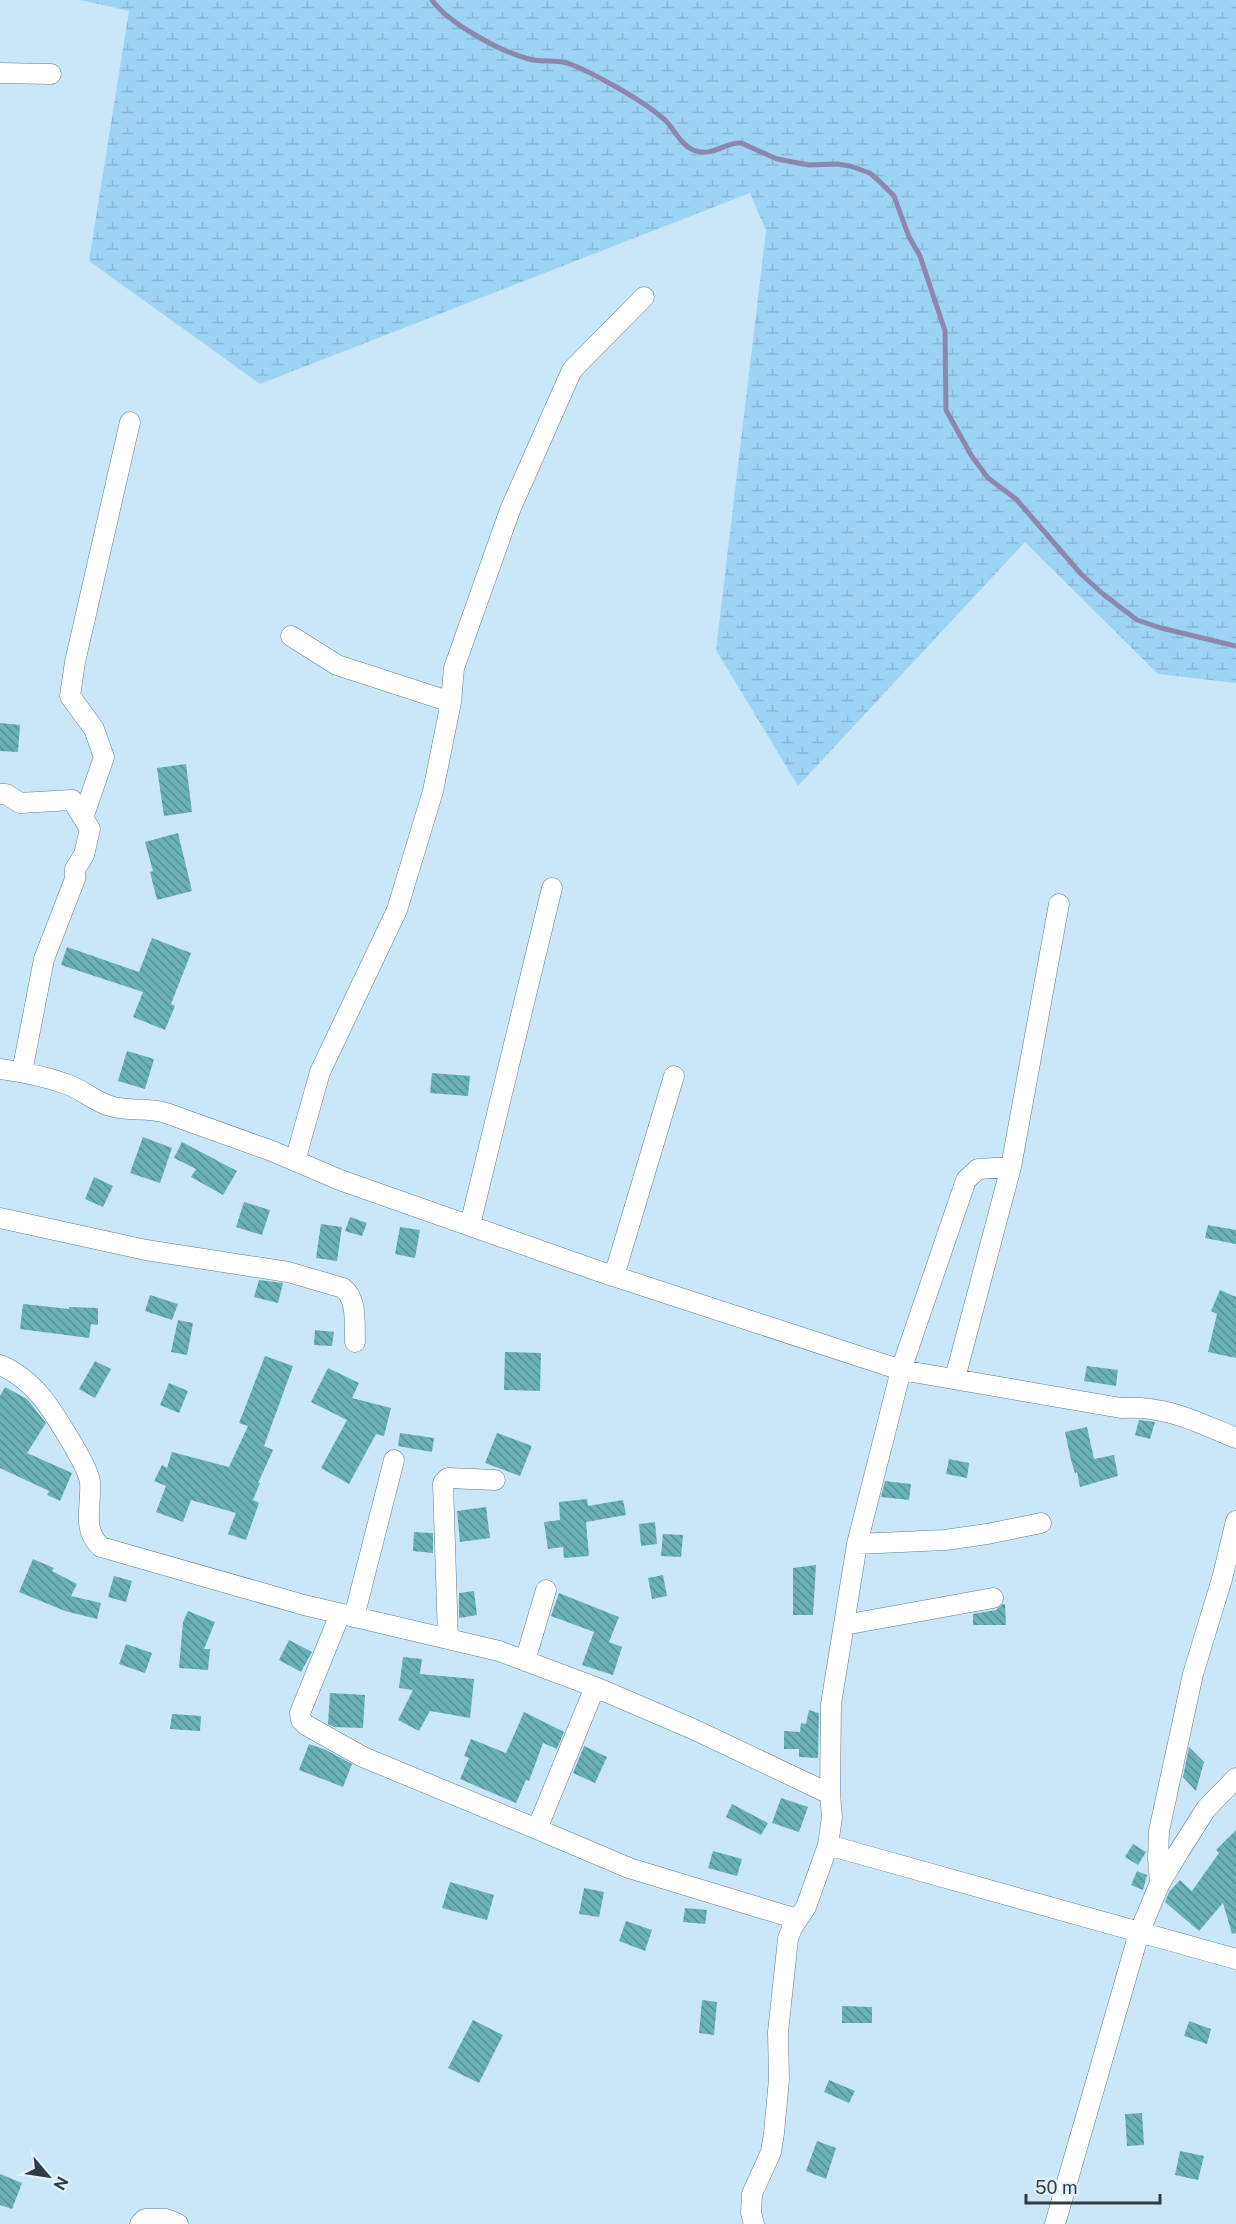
<svg xmlns="http://www.w3.org/2000/svg" width="1236" height="2224" viewBox="0 0 1236 2224" font-family="'Public Sans',sans-serif">
<defs>
<pattern id="wetland-marsh" width="20" height="14" patternUnits="userSpaceOnUse" patternTransform="scale(1.5)"><rect width="20" height="14" fill="#9ed4f3"/><path d="M1 5h8M5 5V1M11 12h8M15 12V8" fill="none" stroke="#88b7d2"/></pattern>
<pattern id="building-back-hatch" width="6" height="6" patternUnits="userSpaceOnUse" patternTransform="scale(1.5)"><rect width="6" height="6" fill="#69b1b6"/><path d="M-1 5l2 2M0 0l6 6M5-1l2 2" fill="none" stroke="#579196"/></pattern>
</defs>
<rect width="100%" height="100%" fill="#c9e7f8"/>
<!-- wetland -->
<path fill="url(#wetland-marsh)" d="M80,0H1236V683L1158,674L1025,542L798,786L716,650L766,231L750,193L260,384L89,261L129,11Z"/>
<g fill="none" stroke-linecap="round" stroke-linejoin="round">
<!-- stream -->
<path stroke="#8e87ad" stroke-width="5" d="M432,0C448,23 501,52 529,59C542,63 557,59 570,64C584,69 598,77 611,84C629,94 649,106 665,120C674,129 681,145 693,150C714,158 723,142 741,143L777,159L809,165L837,164L850,166L870,173L877,179L894,196L909,237L920,256L945,331L946,410L971,455L988,478L1016,499L1081,574L1103,594L1137,620L1161,628L1236,646"/>
</g>
<!-- building -->
<path fill="url(#building-back-hatch)" d="M0,723L20,725L18,752L0,751Z
M186,764L192,812L164,816L157,768Z
M178,833L192,891L157,900L150,872L153,871L145,842Z
M152,938L191,953L171,1004L175,1006L165,1030L133,1017L143,992L61,965L67,947L139,972Z
M127,1051L154,1059L145,1089L118,1081Z
M432,1073L470,1076L468,1096L430,1093Z
M143,1137L172,1148L160,1183L130,1173Z
M182,1142L237,1171L223,1195L191,1177L196,1169L174,1158Z
M94,1177L113,1186L103,1207L85,1199Z
M244,1202L270,1210L262,1235L236,1227Z
M350,1217L367,1223L362,1236L345,1231Z
M321,1224L342,1227L337,1261L316,1258Z
M1208,1225L1236,1230V1244L1205,1238Z
M400,1227L420,1230L415,1258L395,1254Z
M259,1280L283,1283L278,1303L254,1297Z
M1220,1290L1236,1297V1358L1208,1352L1217,1314L1211,1311Z
M150,1295L178,1304L172,1320L145,1311Z
M23,1304L69,1309V1307L98,1308V1325L91,1324L89,1338L20,1329Z
M178,1320L193,1323L187,1355L171,1352Z
M315,1330L334,1332L332,1346L314,1345Z
M505,1352L541,1353L540,1391L504,1390Z
M265,1356L293,1366L264,1446L273,1450L258,1483H260L253,1500L259,1503L246,1540L228,1534L236,1513L191,1500L183,1522L156,1512L166,1486L154,1481L162,1465L167,1468L172,1452L229,1467L248,1426L239,1423Z
M95,1361L111,1369L95,1398L79,1389Z
M1087,1366L1118,1370L1116,1386L1084,1381Z
M328,1368L359,1383L352,1398L391,1408L384,1436L376,1434L349,1484L321,1468L347,1420L311,1402Z
M169,1383L188,1391L179,1413L160,1405Z
M5,1387L27,1399L46,1423L27,1453L72,1473L60,1501L47,1495L49,1491L0,1468V1396Z
M1139,1420L1155,1422L1150,1439L1135,1435Z
M1087,1427L1094,1459L1114,1455L1118,1476L1080,1487L1077,1472L1075,1473L1071,1460L1065,1432Z
M400,1433L434,1438L432,1452L398,1446Z
M497,1433L532,1446L520,1476L485,1463Z
M949,1459L969,1463L967,1478L946,1474Z
M885,1481L911,1484L909,1500L881,1497Z
M587,1499L588,1506L623,1500L626,1515L586,1522L589,1556L564,1558L563,1547L548,1549L544,1522L560,1520L559,1502Z
M486,1507L490,1538L460,1542L457,1511Z
M655,1522L657,1544L641,1546L639,1524Z
M414,1532L433,1533V1553L413,1551Z
M663,1534L683,1535L681,1557L661,1556Z
M33,1559L54,1568L52,1571L77,1584L71,1596L101,1603L97,1619L65,1611L19,1592Z
M816,1565L813,1615H793V1568Z
M663,1575L667,1596L652,1599L648,1578Z
M114,1576L132,1581L126,1602L108,1597Z
M474,1591L477,1615L459,1618V1593Z
M559,1593L619,1617L609,1642L622,1647L613,1675L582,1665L594,1632L551,1616Z
M1003,1604H1005L1006,1625H973V1614L996,1610Z
M188,1611L215,1622L204,1649H210L208,1670L179,1668L183,1622Z
M289,1640L312,1652L301,1672L279,1660Z
M126,1644L152,1653L145,1673L119,1664Z
M403,1657L422,1659L420,1674L474,1679L470,1718L430,1711L419,1731L398,1720L413,1690L399,1688Z
M330,1693L365,1695L363,1728L334,1727L328,1724Z
M809,1710L819,1713L818,1758L799,1757V1749H784V1731L800,1732L801,1723L806,1724Z
M524,1712L564,1732L557,1749L543,1743L529,1781L526,1780L516,1803L460,1779L469,1758L464,1756L471,1739L506,1753Z
M172,1714L201,1716L200,1731L170,1729Z
M309,1744L326,1750L352,1764L343,1787L299,1770Z
M584,1746L607,1757L595,1783L573,1773Z
M1189,1747L1204,1762L1196,1791L1183,1777Z
M781,1798L808,1807L799,1832L772,1823Z
M732,1804L768,1823L761,1835L726,1817Z
M1236,1830V1933L1232,1934L1223,1903L1199,1931L1165,1902L1169,1892L1180,1880L1192,1891L1219,1853L1216,1850Z
M1133,1844L1146,1852L1138,1865L1125,1857Z
M713,1851L742,1859L737,1876L708,1868Z
M1137,1871L1147,1875L1143,1890L1131,1885Z
M450,1882L494,1895L487,1920L442,1908Z
M584,1888L604,1892L599,1917L579,1914Z
M685,1908L707,1910L705,1924L683,1922Z
M626,1921L652,1930L645,1951L619,1941Z
M702,2000L717,2002L714,2035L699,2033Z
M842,2006L872,2007V2023H842Z
M473,2020L503,2035L479,2083L448,2068Z
M1189,2021L1211,2029L1207,2044L1184,2036Z
M829,2080L855,2091L849,2103L824,2092Z
M1142,2113L1144,2145L1127,2146L1125,2114Z
M817,2141L836,2148L826,2179L806,2171Z
M1180,2151L1204,2156L1198,2180L1175,2175Z
M0,2174L22,2183L12,2209L0,2205Z"/>
<g fill="none" stroke-linecap="round" stroke-linejoin="round">
<defs>
<path id="minor" d="M0,73L51,74
M291,636L337,665L451,702
M0,794H6L20,803L72,800L90,829L84,855L75,869V879L44,959L22,1072
M83,818L104,757L94,729L70,696L75,662L130,422
M0,1069C23,1072 47,1077 69,1085C83,1090 95,1102 110,1106C129,1112 148,1107 166,1113L272,1151L340,1180L601,1272L901,1370L1121,1408C1166,1405 1196,1422 1236,1438
M295,1161L320,1072L397,910L433,791L451,702L454,668L510,510L572,370L644,297
M1011,1167L978,1169L966,1180L901,1370L857,1544L831,1704L830,1794L832,1817L828,1845C964,1884 1100,1922 1236,1959
M0,1218L146,1250L288,1272L343,1288C358,1300 354,1324 355,1342
M470,1225L552,888
M614,1276L674,1076
M0,1365C36,1380 54,1413 73,1445C79,1456 88,1469 90,1482C92,1506 81,1529 101,1547L304,1605L499,1651L595,1687L693,1729L830,1794
M955,1378L1011,1167L1059,904
M857,1544L945,1540L987,1534L1041,1523
M340,1614L300,1713L301,1720L306,1725L363,1757L537,1829L595,1687
M354,1617L394,1460
M844,1625L993,1598
M448,1639L443,1483L448,1478L495,1480
M525,1661L546,1590
M537,1829L629,1868L797,1919
M1160,1883L1158,1859L1159,1831L1193,1674L1222,1579L1236,1521
M140,2224L145,2219H166L178,2224
M754,2224L751,2213L752,2194L771,2152L774,2133L779,2079L778,2032L788,1939L792,1928L806,1907L828,1845
M1055,2224L1139,1933L1160,1883L1178,1853L1206,1809L1236,1778"/>
</defs>
<!-- minor casing -->
<use href="#minor" stroke="#627d8d" stroke-width="21"/>
<!-- minor -->
<use href="#minor" stroke="#fff" stroke-width="20"/>
</g>
<!-- north arrow -->
<g transform="translate(48 2176) rotate(119)" stroke="#e0f2fd" stroke-width="4.5" paint-order="stroke">
<path d="M0-4.5L10 22L0 15L-10 22Z" fill="#303c43"/>
<text y="-9" font-size="16" font-weight="bold" text-anchor="middle" fill="#303c43">N</text>
</g>
<!-- scale -->
<path d="M1026 2194v9h134v-9" fill="none" stroke="#303c43" stroke-width="3"/>
<text x="1035" y="2194" font-size="18" fill="#303c43" stroke="#e0f2fd" stroke-width="4.5" paint-order="stroke">50 m</text>
</svg>
